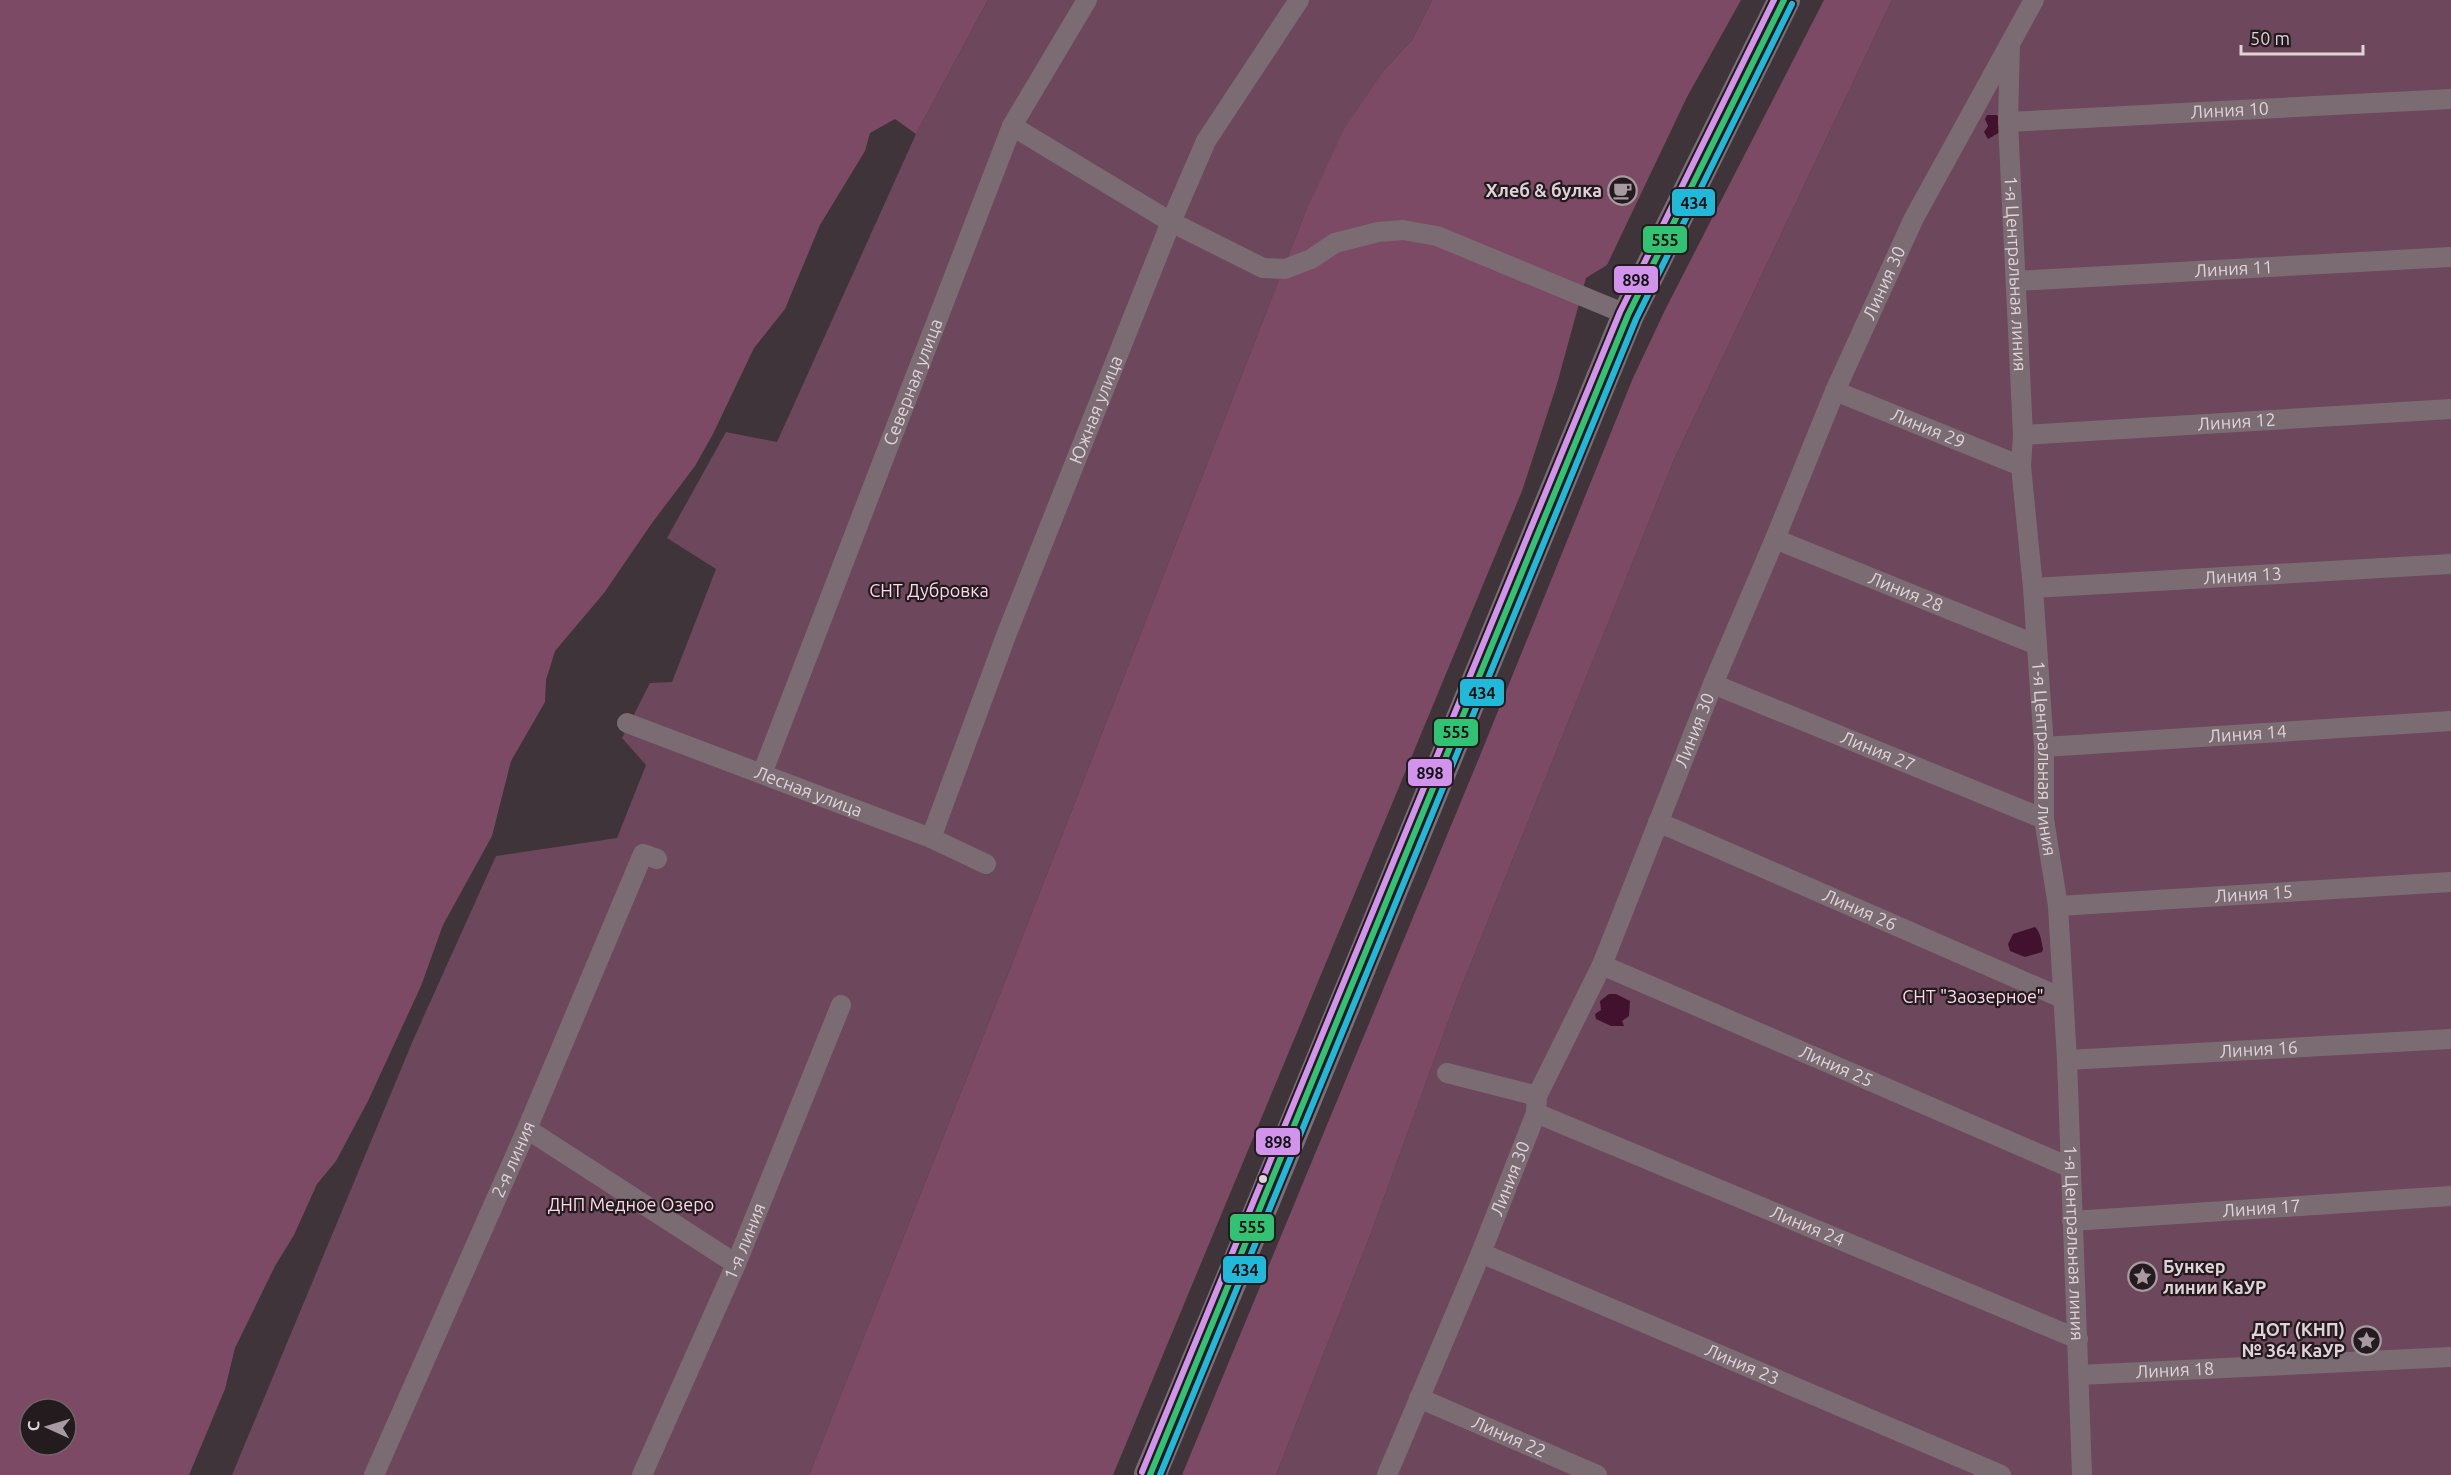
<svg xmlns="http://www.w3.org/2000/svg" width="2451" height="1475" viewBox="0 0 2451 1475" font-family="Ubuntu,sans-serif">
<rect width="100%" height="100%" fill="#3f343a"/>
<!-- green -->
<path fill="#6d475b" d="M988,0H1432L1412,40L1385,69L1303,218L1004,984L809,1475H232L414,1038L496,856L617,838L646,765L622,738L650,683L672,682L716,569L667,538L726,432L777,442L916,134Z
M1892,0H2451V1475H1276L1371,1233L1458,995L1673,462Z"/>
<!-- forest -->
<path fill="#7c4a65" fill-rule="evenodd" d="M0,0H988L916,134L895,119L870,133L865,151L820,225L785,309L754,348L713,434L695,466L652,523L604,593L555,651L546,680L545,702L511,761L492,836L443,925L421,986L368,1101L336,1161L317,1184L294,1235L275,1266L235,1348L225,1389L189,1475H0ZM30,1409H66V1445H30Z
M1432,0H1741L1687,97L1607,265L1586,278L1557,384L1522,491L1113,1475H809L1004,984L1303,218L1344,129L1385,69L1412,40Z
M1824,0H1892L1673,462L1458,995L1371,1233L1276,1475H1182L1479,758L1633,378L1665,310Z"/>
<!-- water -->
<path fill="#41112e" d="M1987,115H1997L2002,122L2000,132L1988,139L1984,132L1988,126L1985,119Z
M2035,927C2041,933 2041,941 2043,949L2042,952L2025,957L2010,951L2008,944L2013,934Z
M1609,994H1616L1630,1001L1629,1016L1622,1021L1624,1026H1611L1596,1019L1595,1014L1601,1010L1600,1001Z"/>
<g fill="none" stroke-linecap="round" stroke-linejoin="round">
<!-- street -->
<g stroke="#7b6c74" stroke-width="20">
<path id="s1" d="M2010,44L2008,122L2023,435L2021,466L2033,588L2044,747V819L2058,906L2067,1060L2082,1475"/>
<path id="s2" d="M2008,122L2451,99"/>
<path d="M1012,126L1171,222L1263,268L1285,269L1311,259L1335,243L1378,232L1403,230L1437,236L1628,315"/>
<path id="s3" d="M2016,281L2451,257"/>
<path id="s4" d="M1835,391L2021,466"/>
<path id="s5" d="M2023,435L2451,409"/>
<path id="s6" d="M1775,539L2037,645"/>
<path id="s7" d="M2033,588L2451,564"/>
<path id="s8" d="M1713,684L2044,819"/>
<path id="s9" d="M627,723L931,838L986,864"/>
<path id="s10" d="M2044,747L2451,721"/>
<path id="s11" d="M762,774L1012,126L1087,0"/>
<path id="s12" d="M1658,822L2062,998"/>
<path id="s13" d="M931,838L1007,633L1171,222L1206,141L1299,0"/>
<path id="s14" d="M2058,906L2451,882"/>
<path id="s15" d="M1602,965L2069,1167"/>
<path id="s16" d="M2067,1060L2451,1039"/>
<path d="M1447,1073L1537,1096"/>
<path id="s17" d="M1536,1113L2078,1339"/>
<path d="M527,1129L736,1264"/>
<path id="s18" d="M2072,1221L2451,1196"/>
<path id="s19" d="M1481,1253L2001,1475"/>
<path id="s20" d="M2079,1375L2451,1357"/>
<path id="s21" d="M1419,1398L1597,1475"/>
<path id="s22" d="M374,1475L527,1129L643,854L657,859"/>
<path id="s23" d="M642,1475L736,1264L841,1005"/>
<path id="s24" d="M1387,1475L1481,1253L1536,1113L1537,1096L1602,965L1713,684L1775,539L1835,391L1914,218L2034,0"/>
</g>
<!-- primary -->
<path stroke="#7b6d75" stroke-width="32" d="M1150,1475L1243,1252L1628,315L1784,0"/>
<defs>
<path id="bus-1" d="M1150,1475L1628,315L1784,0"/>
<path id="bus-2" d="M1160,1475L1636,319L1792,4"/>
<path id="bus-3" d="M1142,1472L1620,312L1774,0"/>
</defs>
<!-- bus-1 casing -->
<use href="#bus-1" stroke="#241b1f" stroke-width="10"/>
<!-- bus-2 casing -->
<use href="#bus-2" stroke="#241b1f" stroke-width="10"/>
<!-- bus-3 casing -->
<use href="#bus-3" stroke="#241b1f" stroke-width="10"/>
<!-- bus-1 -->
<use href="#bus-1" stroke="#32c273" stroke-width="6"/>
<!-- bus-2 -->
<use href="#bus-2" stroke="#20b9da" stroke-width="6"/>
<!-- bus-3 -->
<use href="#bus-3" stroke="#d193ec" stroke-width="6"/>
</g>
<!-- icons -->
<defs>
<symbol id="cafe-ring" viewBox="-11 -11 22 22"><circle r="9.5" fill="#241b1f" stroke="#a79ba1" stroke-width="1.5"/><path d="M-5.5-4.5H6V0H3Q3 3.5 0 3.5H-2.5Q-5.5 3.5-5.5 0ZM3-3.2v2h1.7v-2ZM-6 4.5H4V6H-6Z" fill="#a79ba1"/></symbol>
<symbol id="sight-ring" viewBox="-11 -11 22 22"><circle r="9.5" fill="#241b1f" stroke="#a79ba1" stroke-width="1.5"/><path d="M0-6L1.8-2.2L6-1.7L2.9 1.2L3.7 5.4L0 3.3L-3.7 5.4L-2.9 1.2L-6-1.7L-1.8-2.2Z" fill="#a79ba1"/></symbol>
</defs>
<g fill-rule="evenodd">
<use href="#cafe-ring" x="1606" y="174" width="33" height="33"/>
<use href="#sight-ring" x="2126" y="1260" width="33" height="33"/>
<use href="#sight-ring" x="2350" y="1324" width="33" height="33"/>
</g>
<!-- markers -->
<circle fill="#dfd3d9" stroke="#241b1f" stroke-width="2" cx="1263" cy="1179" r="5"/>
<g text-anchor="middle" stroke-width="4.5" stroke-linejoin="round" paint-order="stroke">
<!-- street labels -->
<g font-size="18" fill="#dfd3d9" stroke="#241b1f">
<text dy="6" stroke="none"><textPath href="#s2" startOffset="222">Линия 10</textPath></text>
<text dy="6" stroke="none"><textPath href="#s3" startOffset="218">Линия 11</textPath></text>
<text dy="6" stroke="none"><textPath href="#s1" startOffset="230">1-я Центральная линия</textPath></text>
<text dy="6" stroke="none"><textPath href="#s24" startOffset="1293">Линия 30</textPath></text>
<text dy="6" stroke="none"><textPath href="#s11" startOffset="420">Северная улица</textPath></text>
<text dy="6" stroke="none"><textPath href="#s13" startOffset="459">Южная улица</textPath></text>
<text dy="6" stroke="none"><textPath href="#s5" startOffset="214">Линия 12</textPath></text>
<text dy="6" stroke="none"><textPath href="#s4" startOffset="100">Линия 29</textPath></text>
<text dy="6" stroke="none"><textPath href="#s7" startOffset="210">Линия 13</textPath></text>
<text dy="6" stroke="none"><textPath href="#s6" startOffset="141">Линия 28</textPath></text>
<text dy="6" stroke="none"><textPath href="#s24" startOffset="807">Линия 30</textPath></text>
<text dy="6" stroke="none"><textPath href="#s10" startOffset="204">Линия 14</textPath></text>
<text dy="6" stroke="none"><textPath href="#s8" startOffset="178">Линия 27</textPath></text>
<text dy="6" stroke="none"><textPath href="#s1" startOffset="716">1-я Центральная линия</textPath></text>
<text dy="6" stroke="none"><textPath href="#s9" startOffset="194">Лесная улица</textPath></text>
<text dy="6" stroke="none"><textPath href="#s14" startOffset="196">Линия 15</textPath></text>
<text dy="6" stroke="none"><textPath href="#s12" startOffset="220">Линия 26</textPath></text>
<text dy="6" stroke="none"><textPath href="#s16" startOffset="192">Линия 16</textPath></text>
<text dy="6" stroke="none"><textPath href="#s15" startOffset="255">Линия 25</textPath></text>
<text dy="6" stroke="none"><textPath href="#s22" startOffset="345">2-я линия</textPath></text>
<text dy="6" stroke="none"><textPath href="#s24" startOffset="321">Линия 30</textPath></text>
<text dy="6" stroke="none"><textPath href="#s18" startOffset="190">Линия 17</textPath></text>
<text dy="6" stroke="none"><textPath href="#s17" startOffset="294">Линия 24</textPath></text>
<text dy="6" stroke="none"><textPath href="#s23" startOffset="255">1-я линия</textPath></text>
<text dy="6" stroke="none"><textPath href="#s1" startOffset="1202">1-я Центральная линия</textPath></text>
<text dy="6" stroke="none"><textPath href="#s19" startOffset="284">Линия 23</textPath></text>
<text dy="6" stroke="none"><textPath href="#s20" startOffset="96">Линия 18</textPath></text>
<text dy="6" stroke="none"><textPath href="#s21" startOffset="98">Линия 22</textPath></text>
</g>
<!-- poi labels -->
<g font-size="18" font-weight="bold" fill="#dfd3d9" stroke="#241b1f" text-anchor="end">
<text x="1602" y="197">Хлеб &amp; булка</text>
<text x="2163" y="1273" text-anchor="start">Бункер<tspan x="2163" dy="21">линии КаУР</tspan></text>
<text x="2345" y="1336">ДОТ (КНП)<tspan x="2345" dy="21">№ 364 КаУР</tspan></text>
</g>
<!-- park labels -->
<g font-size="18" fill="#fcd8ea" stroke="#241b1f">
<text x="929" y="597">СНТ Дубровка</text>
<text x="1973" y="1003">СНТ "Заозерное"</text>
<text x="631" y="1211">ДНП Медное Озеро</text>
</g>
</g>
<g stroke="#241b1f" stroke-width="2">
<rect x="1671" y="188" width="45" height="29" rx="6" fill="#20b9da"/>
<rect x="1642" y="225" width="46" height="29" rx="6" fill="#32c273"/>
<rect x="1613" y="265" width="46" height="29" rx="6" fill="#d193ec"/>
<rect x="1459" y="678" width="46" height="29" rx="6" fill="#20b9da"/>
<rect x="1433" y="718" width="46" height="29" rx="6" fill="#32c273"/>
<rect x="1407" y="758" width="46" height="29" rx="6" fill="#d193ec"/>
<rect x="1255" y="1127" width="46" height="29" rx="6" fill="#d193ec"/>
<rect x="1229" y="1213" width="46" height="29" rx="6" fill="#32c273"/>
<rect x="1222" y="1255" width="45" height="29" rx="6" fill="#20b9da"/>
</g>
<g font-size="16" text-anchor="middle" font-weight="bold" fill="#111">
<text x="1694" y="209">434</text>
<text x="1665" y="246">555</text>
<text x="1636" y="286">898</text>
<text x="1482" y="699">434</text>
<text x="1456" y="738">555</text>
<text x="1430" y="779">898</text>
<text x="1278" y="1148">898</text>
<text x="1252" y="1233">555</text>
<text x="1245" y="1276">434</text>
</g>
<!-- north arrow -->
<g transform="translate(48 1427) rotate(274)"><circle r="28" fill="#241b1f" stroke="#6f6569" stroke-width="1.5"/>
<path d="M0-4.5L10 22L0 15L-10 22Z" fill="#a79ba1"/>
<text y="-9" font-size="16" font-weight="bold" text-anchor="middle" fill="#dfd3d9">С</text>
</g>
<!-- scale -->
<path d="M2241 45v9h122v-9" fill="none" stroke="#dfd3d9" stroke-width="3"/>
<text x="2250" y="45" font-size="18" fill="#dfd3d9" stroke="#241b1f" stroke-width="4.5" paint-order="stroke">50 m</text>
</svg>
